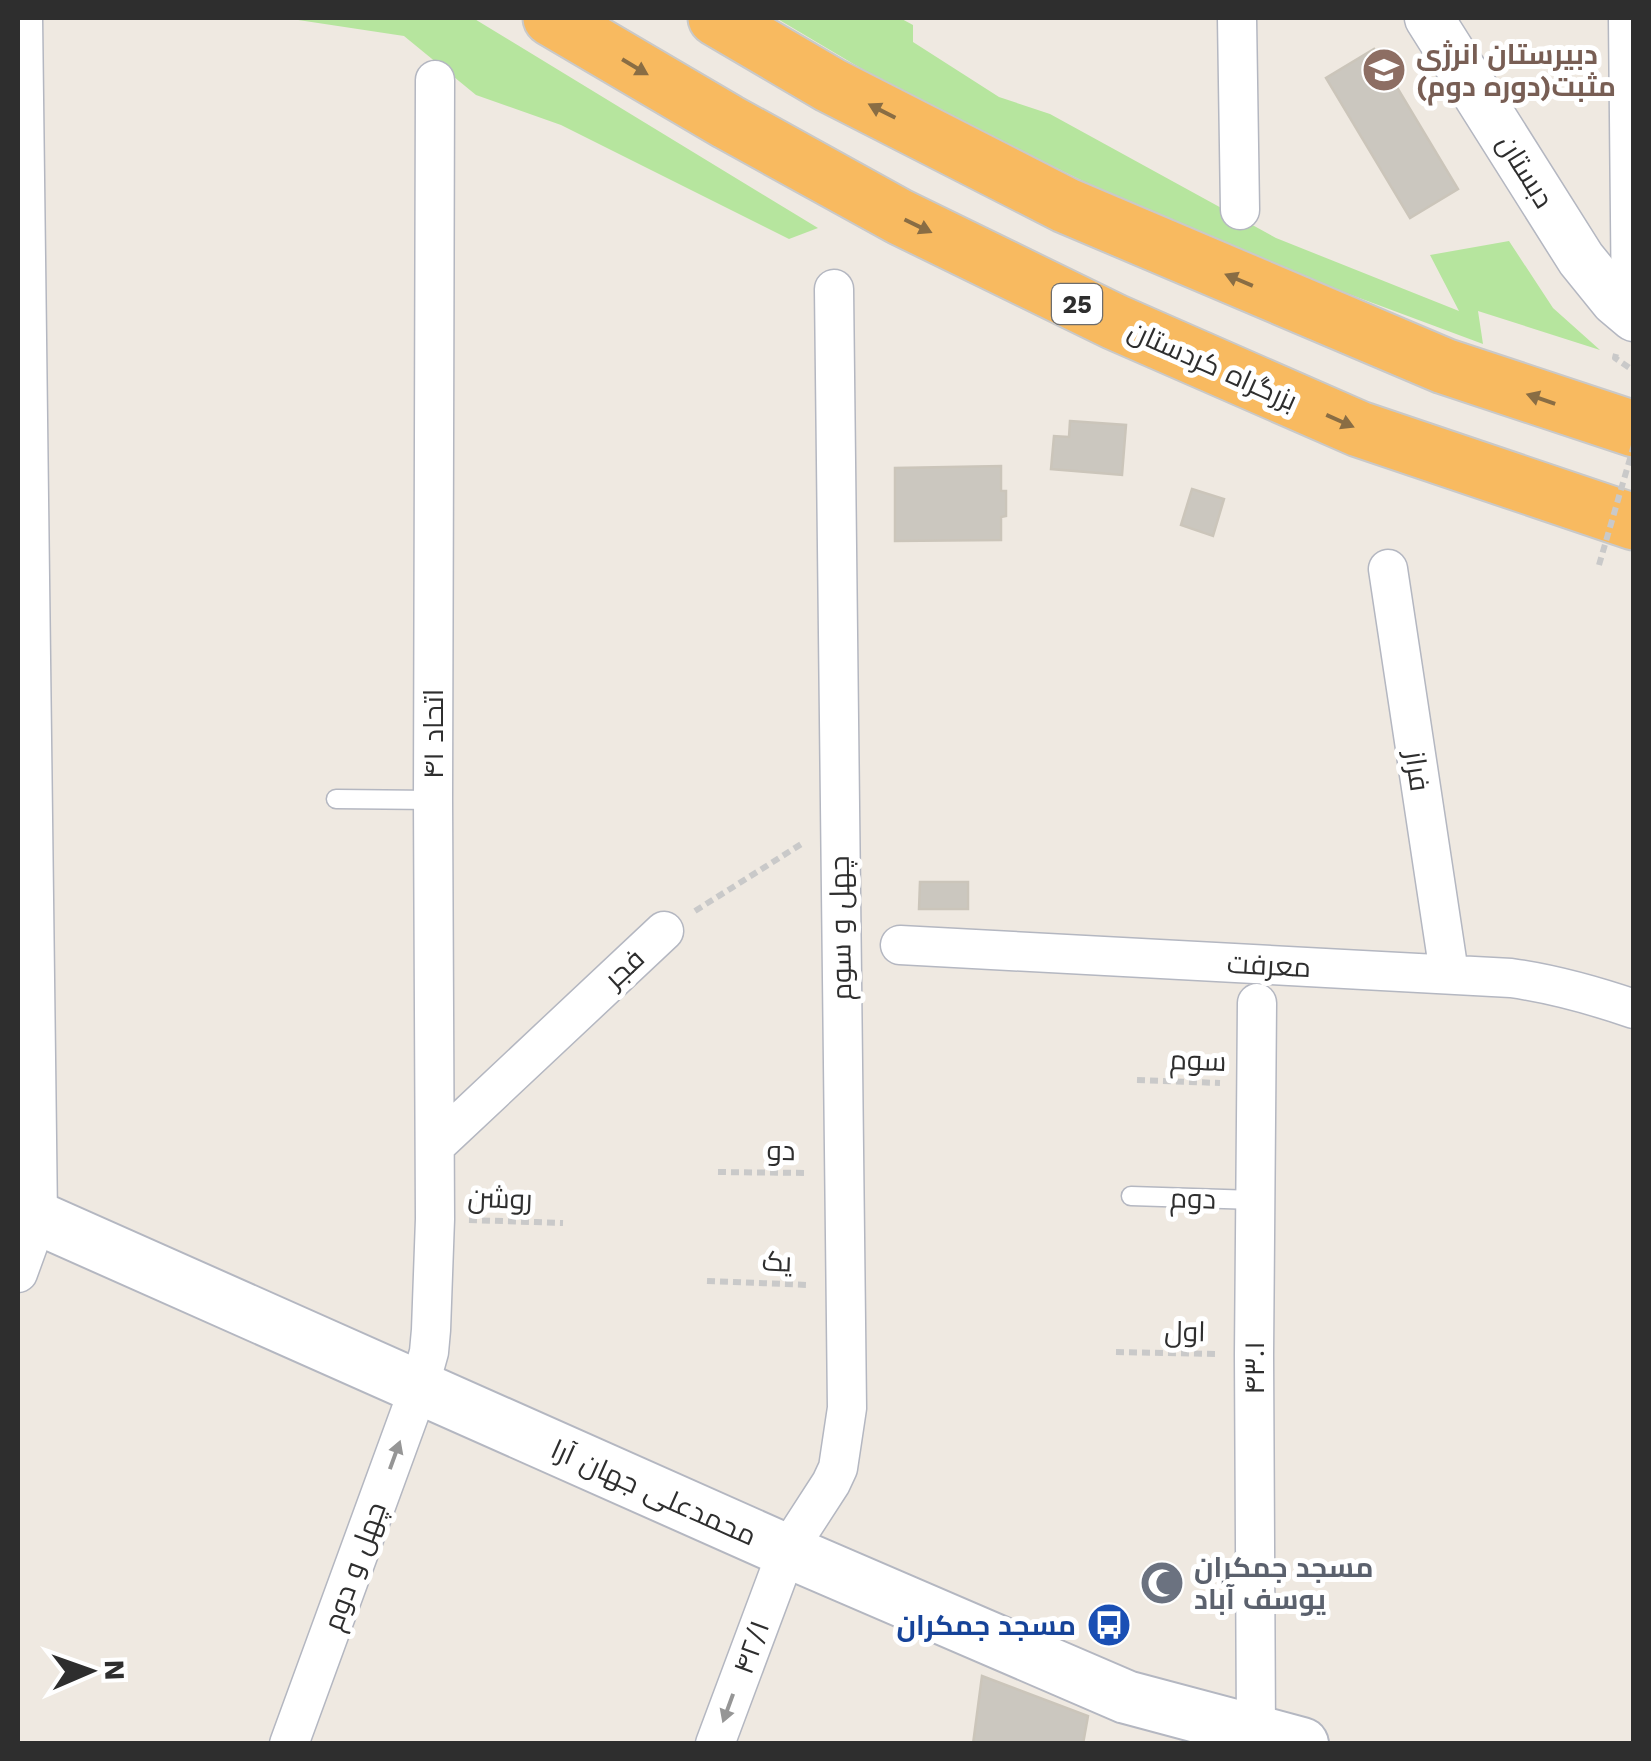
<svg xmlns="http://www.w3.org/2000/svg" width="1651" height="1761" viewBox="0 0 1651 1761" font-family="'Work Sans',Cairo,sans-serif">
<rect width="100%" height="100%" fill="#efe9e1"/>
<!-- green -->
<path fill="#b6e59e" d="M285,18H473L818,228L789,239L561,125L476,95L404,36Z
M776,18H900L913,25V42L999,97L1050,114L1276,238L1459,311L1430,255L1509,241L1553,308L1600,350L1478,311L1483,344L1198,238L889,85Z"/>
<!-- building -->
<path fill="#cbc7bf" stroke="#cbc5ba" stroke-width="2.5" d="M1374,49L1458,189L1410,218L1326,78Z
M1070,421L1126,425L1122,475L1051,469L1054,436L1069,437Z
M1001,466V491H1006V516L1001,517V540L895,541V468Z
M1192,489L1224,499L1213,536L1181,525Z
M920,882H968V909H919Z
M982,1676L1088,1716L1083,1744H973Z"/>
<g fill="none" stroke-linecap="round" stroke-linejoin="round">
<defs>
<path id="service" d="M336,799L433,800
M1131,1196L1255,1200"/>
<path id="minor" d="M1237,18L1240,210
M1628,18L1631,315
M1388,569L1449,973
M900,945L1511,978C1554,984 1593,995 1634,1009
M435,1146L664,931
M18,1273L38,1218L23,18
M1256,1733L1254,1355L1257,1003
M289,1744L419,1388L429,1352L431,1330L435,1219L433,800L435,80
M715,1744L787,1551L831,1483L838,1468L847,1408C842,1035 837,662 834,289"/>
<path id="tertiary" d="M1429,18L1581,259L1615,301L1634,317"/>
<path id="secondary" d="M18,1212L38,1218L787,1551L1126,1697L1302,1744"/>
<path id="trunk" d="M551,18L728,122L900,217L1115,322L1359,429L1634,522
M716,18L830,85L1065,205L1444,366L1634,429"/>
</defs>
<!-- service casing -->
<use href="#service" stroke="#b4b7c1" stroke-width="21"/>
<!-- minor casing -->
<use href="#minor" stroke="#b4b7c1" stroke-width="41"/>
<!-- tertiary casing -->
<use href="#tertiary" stroke="#b4b7c1" stroke-width="51"/>
<!-- secondary casing -->
<use href="#secondary" stroke="#b4b7c1" stroke-width="56"/>
<!-- trunk casing -->
<use href="#trunk" stroke="#c9c9c9" stroke-width="59"/>
<!-- path -->
<path stroke="#c9c9c9" stroke-width="6" stroke-dasharray="8 5" stroke-linecap="butt" d="M1616,354L1615,358L1634,371
M695,911L803,843
M1137,1080L1220,1083
M718,1172L808,1173
M469,1220L563,1223
M707,1281L809,1285
M1116,1352L1218,1354"/>
<!-- service -->
<use href="#service" stroke="#fff" stroke-width="18"/>
<!-- minor -->
<use href="#minor" stroke="#fff" stroke-width="38"/>
<!-- tertiary -->
<use href="#tertiary" stroke="#fff" stroke-width="48"/>
<!-- secondary -->
<use href="#secondary" stroke="#fff" stroke-width="52"/>
<!-- trunk -->
<use href="#trunk" stroke="#f8ba60" stroke-width="55"/>
<!-- path-bridge -->
<path stroke="#c9c9c9" stroke-width="6" stroke-dasharray="8 5" stroke-linecap="butt" d="M1599,565L1634,445"/>
</g>
<!-- one-way arrows -->
<defs><path id="oneway-solid" d="M-6-.8H1V-3.2L6.5 0L1 3.2V.8H-6Z" transform="scale(2.5)"/></defs>
<g fill="#896d44">
<use href="#oneway-solid" transform="translate(635 67) rotate(31)"/>
<use href="#oneway-solid" transform="translate(882 111) rotate(-153)"/>
<use href="#oneway-solid" transform="translate(918 226) rotate(26)"/>
<use href="#oneway-solid" transform="translate(1239 280) rotate(-157)"/>
<use href="#oneway-solid" transform="translate(1541 399) rotate(-161)"/>
<use href="#oneway-solid" transform="translate(1340 421) rotate(24)"/>
</g>
<g fill="#969696">
<use href="#oneway-solid" transform="translate(395 1455) rotate(-70)"/>
<use href="#oneway-solid" transform="translate(728 1708) rotate(110)"/>
</g>
<!-- icons -->
<defs>
<symbol id="school-disc" viewBox="-11 -11 22 22"><circle r="9.5" fill="#8d6e63" stroke="#fff"/><path d="M0-5L7-2L0 1L-7-2ZM-4 1L0 2.5L4 1V4Q0 6-4 4Z" fill="#fff"/></symbol>
<symbol id="mosque-disc" viewBox="-11 -11 22 22"><circle r="9.5" fill="#6b7280" stroke="#fff"/><path d="M3.5-4.9A6 6 0 1 0 3.5 4.9A5 5 0 1 1 3.5-4.9Z" fill="#fff"/></symbol>
<symbol id="bus-disc" viewBox="-11 -11 22 22"><circle r="9.5" fill="#1a4fb4" stroke="#fff"/><path d="M-5-6H5V4H4V6H2V4H-2V6H-4V4H-5ZM-3.5-4V0h7V-4ZM-3.5 1.2v1.5H-2V1.2ZM2 1.2v1.5H3.5V1.2Z" fill="#fff"/></symbol>
</defs>
<g fill-rule="evenodd">
<use href="#school-disc" x="1359" y="45" width="50" height="50"/>
<use href="#mosque-disc" x="1137" y="1558" width="50" height="50"/>
<use href="#bus-disc" x="1084" y="1600" width="50" height="50"/>
</g>
<g text-anchor="middle" stroke-width="10" stroke-linejoin="round" paint-order="stroke">
<!-- shield labels -->
<rect fill="#fff" stroke="#6d6d6d" stroke-width="2.5" x="1052" y="284" width="50" height="40" rx="8"/>
<g font-size="25" font-weight="bold" fill="#2e2e2e">
<text x="1077" y="313">25</text>
</g>
<!-- education labels -->
<g font-size="28" font-weight="bold" fill="#785e54" stroke="#fff" text-anchor="start">
<text x="1416" y="64">دبیرستان انرژی<tspan x="1416" dy="32">مثبت(دوره دوم)</tspan></text>
</g>
<!-- street labels -->
<g font-size="28" fill="#2e2e2e" stroke="#fff">
<text transform="translate(1526 171) rotate(58)" y="10">دبستان</text>
<text transform="translate(1213 365) rotate(24)" y="10">بزرگراه کردستان</text>
<text transform="translate(433 734) rotate(-90)" y="10">اتحاد ۴۱</text>
<text transform="translate(1418 771) rotate(82)" y="10">فراز</text>
<text transform="translate(840 928) rotate(-91)" y="10">چهل و سوم</text>
<text transform="translate(1269 965) rotate(3)" y="10">معرفت</text>
<text transform="translate(624 968) rotate(-43)" y="10">فجر</text>
<text transform="translate(1198 1060) rotate(2)" y="10">سوم</text>
<text transform="translate(781 1150) rotate(1)" y="10">دو</text>
<text transform="translate(500 1198) rotate(2)" y="10">روشن</text>
<text transform="translate(1193 1198) rotate(2)" y="10">دوم</text>
<text transform="translate(777 1261) rotate(2)" y="10">یک</text>
<text transform="translate(1185 1331) rotate(1)" y="10">اول</text>
<text transform="translate(1254 1368) rotate(-90)" y="10">۴۳.۱</text>
<text transform="translate(654 1492) rotate(24)" y="10">محمدعلی جهان آرا</text>
<text transform="translate(354 1566) rotate(-70)" y="10">چهل و دوم</text>
<text transform="translate(751 1647) rotate(-70)" y="10">۴۲/۱</text>
</g>
<!-- worship labels -->
<g font-size="28" font-weight="bold" fill="#5b616d" stroke="#fff" text-anchor="start">
<text x="1194" y="1577">مسجد جمکران<tspan x="1194" dy="32">یوسف آباد</tspan></text>
</g>
<!-- transit labels -->
<g font-size="28" font-weight="bold" fill="#164399" stroke="#fff" text-anchor="end">
<text x="1076" y="1635">مسجد جمکران</text>
</g>
</g>
<!-- border -->
<rect width="1651" height="1761" fill="none" stroke="#2e2e2e" stroke-width="40"/>
<!-- north arrow -->
<g transform="translate(90 1671) rotate(88)" stroke="#ffffff" stroke-width="8" paint-order="stroke">
<path d="M0-8L18 38L0 25L-18 38Z" fill="#2e2e2e"/>
<text y="-15" font-size="28" font-weight="bold" text-anchor="middle" fill="#2e2e2e">N</text>
</g>
</svg>
